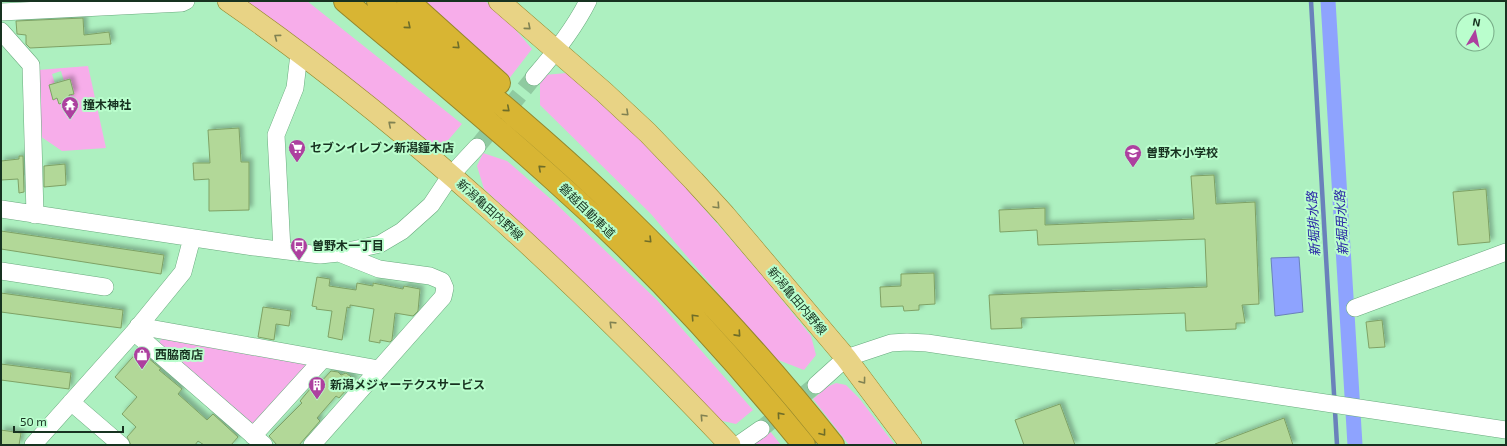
<svg xmlns="http://www.w3.org/2000/svg" width="1507" height="446" viewBox="0 0 1507 446" font-family="'Exo 2','Noto Sans JP',sans-serif">
<defs>
<filter id="shadow"><feDropShadow dx="3.5" dy="-3.5" stdDeviation="2" flood-color="#0004"/></filter>
</defs>
<rect width="100%" height="100%" fill="#adf0c0"/>
<!-- green -->
<path fill="#f7adea" fill-rule="evenodd" d="M246,1H307L462,124L438,152Z
M423,1H485L509,22L532,49L508,80Z
M88,66L106,148L62,151L40,136L38,70ZM61,71L64,81L70,79L74,94L69,95L70,100L59,104L57,98L53,99L49,85L55,84L52,74Z
M567,73L636,136L687,189L766,280L811,336L816,355L804,370L773,358L651,214L540,105V79L544,75Z
M483,153L507,161L553,201L657,300L753,410L736,424L714,419L605,302L484,189L477,166Z
M162,338L308,363L256,423H247L157,346Z
M836,383L846,385L859,398L895,445H849L813,399L827,387Z
M769,430L781,445H751Z"/>
<!-- water -->
<path fill="#8ea3fe" stroke="#6a81bb" d="M1299,257L1303,312L1275,316L1271,258Z"/>
<g fill="none" stroke-linecap="round" stroke-linejoin="round">
<!-- stream -->
<path stroke="#6a81bb" stroke-width="4.5" d="M1311,1L1337,445"/>
<!-- canal -->
<path stroke="#8ea3fe" stroke-width="15" d="M1328,1L1355,445"/>
</g>
<!-- building -->
<path fill="#b2d898" stroke="#7fa265" filter="url(#shadow)" d="M83,18L84,35L109,32L111,44L30,48L26,44V35L17,34L16,21Z
M70,79L74,94L69,95L70,100L59,104L57,98L53,100L49,85Z
M239,128L241,162H249V210L209,211V179L194,180L193,163H210L208,130Z
M19,156H23L24,192L19,193L18,179L1,180V161L19,159Z
M65,164L66,185L44,187V166Z
M1214,175L1216,204L1255,202L1259,304L1242,305L1245,323H1236V329L1186,331L1185,313L1021,318L1022,328L991,329L989,295L1207,287L1205,239L1038,245L1037,230L1000,232L999,210L1045,208V225L1194,219L1191,176Z
M1486,189L1490,242L1458,245L1453,192Z
M1,231L164,255L161,274L1,249Z
M934,273L935,304L919,305V310L904,311L903,306L881,307L880,287L901,286V274Z
M317,277L330,279L329,286L356,290L357,283L373,286V283L403,289L404,286L420,289L418,311L413,316L395,313L392,340L390,342L380,340V343L369,341L374,309L350,305V308L347,307L342,340L328,337L332,311L316,309L317,307L312,306Z
M1,293L123,310L121,328L1,312Z
M263,307L291,311L289,326L276,324L274,340L258,337Z
M1382,320L1385,347L1369,348L1366,322Z
M139,350L161,369L159,370L182,389L178,394L207,420L213,414L238,437L231,445H204L198,441L195,445H131L127,437L136,427L122,414L137,397L115,377Z
M1,364L71,373L69,389L1,380Z
M331,371L338,372L341,375L346,373L355,380L339,398L336,396L317,418L320,421L299,445H277L269,436L302,403L300,401L316,382L319,384Z
M1060,404L1075,445H1024L1015,420Z
M1284,418L1293,445H1215V444Z
M1,430L21,433L19,445H1Z"/>
<g fill="none" stroke-linecap="round" stroke-linejoin="round">
<!-- minor-tunnel -->
<path stroke="#8fcaa0" stroke-width="17" stroke-dasharray="17 8" stroke-linecap="butt" d="M477,147L534,77
M761,429L816,385"/>
<defs>
<path id="minor" d="M1,12L182,3L186,1
M1,31L31,65L35,215
M534,77C555,53 574,29 588,1
M1,209L254,247L320,255L339,253L380,244L402,231L431,205L451,175L477,147
M282,250L276,135L295,88L299,54
M1,271L105,287
M1355,308L1506,252
M138,326L379,369
M134,332L264,445
M816,385L846,358L891,343L907,342L927,343L1506,430
M71,402L121,445
M253,436L323,359
M33,445L134,332L183,272L192,238
M312,445L443,297L445,288L442,281L430,276L379,269L339,253
M738,445L761,429"/>
<path id="major" d="M228,1C412,129 576,282 730,445
M499,1L604,92L648,133L694,181L725,215L846,358L911,445"/>
<path id="highway" d="M345,1C415,60 486,118 553,179C644,260 727,350 804,445
M378,1C460,70 545,138 622,213C697,286 768,363 833,445
M408,1L499,83"/>
</defs>
<!-- minor casing -->
<use href="#minor" stroke="#69aa7d" stroke-width="18"/>
<!-- major casing -->
<use href="#major" stroke="#94872c" stroke-width="22"/>
<!-- highway casing -->
<use href="#highway" stroke="#94872c" stroke-width="24"/>
<!-- minor -->
<use href="#minor" stroke="#fff" stroke-width="17"/>
<!-- major -->
<use href="#major" stroke="#e8d385" stroke-width="21"/>
<!-- highway -->
<use href="#highway" stroke="#d8b533" stroke-width="22"/>
</g>
<!-- one-way arrows -->
<defs><path id="oneway-chevron" d="M-2-3.5L2.5 0L-2 3.5" fill="none" stroke-width="1.6" stroke-linecap="round" stroke-linejoin="round"/></defs>
<g stroke="#6e6d29">
<use href="#oneway-chevron" transform="translate(408 26) rotate(40)"/>
<use href="#oneway-chevron" transform="translate(457 46) rotate(42)"/>
<use href="#oneway-chevron" transform="translate(507 109) rotate(41)"/>
<use href="#oneway-chevron" transform="translate(541 168) rotate(-138)"/>
<use href="#oneway-chevron" transform="translate(649 240) rotate(45)"/>
<use href="#oneway-chevron" transform="translate(694 317) rotate(-133)"/>
<use href="#oneway-chevron" transform="translate(738 334) rotate(48)"/>
<use href="#oneway-chevron" transform="translate(780 415) rotate(-131)"/>
<use href="#oneway-chevron" transform="translate(823 433) rotate(52)"/>
</g>
<g stroke="#808252">
<use href="#oneway-chevron" transform="translate(528 27) rotate(41)"/>
<use href="#oneway-chevron" transform="translate(277 37) rotate(-143)"/>
<use href="#oneway-chevron" transform="translate(626 113) rotate(43)"/>
<use href="#oneway-chevron" transform="translate(391 124) rotate(-140)"/>
<use href="#oneway-chevron" transform="translate(717 206) rotate(47)"/>
<use href="#oneway-chevron" transform="translate(612 324) rotate(-136)"/>
<use href="#oneway-chevron" transform="translate(863 381) rotate(53)"/>
<use href="#oneway-chevron" transform="translate(703 417) rotate(-133)"/>
</g>
<!-- icons -->
<defs>
<symbol id="temple-pin" viewBox="-11 -11 22 30"><path d="M0 17L-7.5 6A9.5 9.5 0 1 1 7.5 6Z" fill="#ad409f" stroke="#bafecd"/><path d="M0-6L5-2H3V0L6.5 2.5H4V6H1.5V3h-3V6H-4V2.5H-6.5L-3 0V-2H-5Z" fill="#fff"/></symbol>
<symbol id="supermarket-pin" viewBox="-11 -11 22 30"><path d="M0 17L-7.5 6A9.5 9.5 0 1 1 7.5 6Z" fill="#ad409f" stroke="#bafecd"/><path d="M-6-5.5h2.5l.6 2H6L4.5 2H-2.5L-4.4-4H-6ZM-1.5 3.2a1.3 1.3 0 1 0 .1 0ZM3 3.2a1.3 1.3 0 1 0 .1 0Z" fill="#fff"/></symbol>
<symbol id="school-pin" viewBox="-11 -11 22 30"><path d="M0 17L-7.5 6A9.5 9.5 0 1 1 7.5 6Z" fill="#ad409f" stroke="#bafecd"/><path d="M0-5L7-2L0 1L-7-2ZM-4 1L0 2.5L4 1V4Q0 6-4 4Z" fill="#fff"/></symbol>
<symbol id="bus-pin" viewBox="-11 -11 22 30"><path d="M0 17L-7.5 6A9.5 9.5 0 1 1 7.5 6Z" fill="#ad409f" stroke="#bafecd"/><path d="M-5-6H5V4H4V6H2V4H-2V6H-4V4H-5ZM-3.5-4V0h7V-4ZM-3.5 1.2v1.5H-2V1.2ZM2 1.2v1.5H3.5V1.2Z" fill="#fff"/></symbol>
<symbol id="shop-pin" viewBox="-11 -11 22 30"><path d="M0 17L-7.5 6A9.5 9.5 0 1 1 7.5 6Z" fill="#ad409f" stroke="#bafecd"/><path d="M-5-2.5h2.3a2.7 3.5 0 0 1 5.4 0H5L5.5 6h-11ZM-1.5-2.5h3a1.5 2.3 0 0 0-3 0Z" fill="#fff"/></symbol>
<symbol id="building-pin" viewBox="-11 -11 22 30"><path d="M0 17L-7.5 6A9.5 9.5 0 1 1 7.5 6Z" fill="#ad409f" stroke="#bafecd"/><path d="M-4-6H4V6H1V3H-1V6H-4ZM-2.5-4.3h1.7v1.8h-1.7ZM.8-4.3h1.7v1.8H.8ZM-2.5-1h1.7V.8h-1.7ZM.8-1h1.7V.8H.8Z" fill="#fff"/></symbol>
</defs>
<g fill-rule="evenodd">
<use href="#temple-pin" x="60" y="95" width="20" height="27"/>
<use href="#supermarket-pin" x="287" y="138" width="20" height="27"/>
<use href="#school-pin" x="1123" y="143" width="20" height="27"/>
<use href="#bus-pin" x="289" y="236" width="20" height="27"/>
<use href="#shop-pin" x="132" y="345" width="20" height="27"/>
<use href="#building-pin" x="307" y="375" width="20" height="27"/>
</g>
<g text-anchor="middle" stroke-width="4" stroke-linejoin="round" paint-order="stroke">
<!-- poi labels -->
<g font-size="12" font-weight="bold" fill="#173220" stroke="#bafecd" text-anchor="start">
<text x="83" y="109">撞木神社</text>
<text x="310" y="152">セブンイレブン新潟鐘木店</text>
<text x="1146" y="157">曽野木小学校</text>
<text x="312" y="250">曽野木一丁目</text>
<text x="155" y="359">西脇商店</text>
<text x="330" y="389">新潟メジャーテクスサービス</text>
</g>
<!-- street labels -->
<g font-size="12" fill="#173220" stroke="#bafecd">
<text transform="translate(490 210) rotate(42)" y="4">新潟亀田内野線</text>
<text transform="translate(587 211) rotate(44)" y="4">磐越自動車道</text>
<text transform="translate(797 301) rotate(50)" y="4">新潟亀田内野線</text>
</g>
<!-- water labels -->
<g font-size="13" font-style="italic" fill="#2924a7" stroke="#bafecd">
<text transform="translate(1341 223) rotate(-93)" y="5">新堀用水路</text>
<text transform="translate(1313 224) rotate(-93)" y="5">新堀排水路</text>
</g>
</g>
<!-- border -->
<rect width="1507" height="446" fill="none" stroke="#173220" stroke-width="4"/>
<!-- north arrow -->
<g transform="translate(1475 32) rotate(9)"><circle r="19" fill="#bafecd" stroke="#79ac88"/>
<path d="M0-3L7 15L0 10L-7 15Z" fill="#ad409f"/>
<text y="-6" font-size="11" font-weight="bold" text-anchor="middle" fill="#173220">N</text>
</g>
<!-- scale -->
<path d="M14 426v6h109v-6" fill="none" stroke="#173220" stroke-width="2"/>
<text x="20" y="426" font-size="12" fill="#173220" stroke="#bafecd" stroke-width="3" paint-order="stroke">50 m</text>
</svg>
